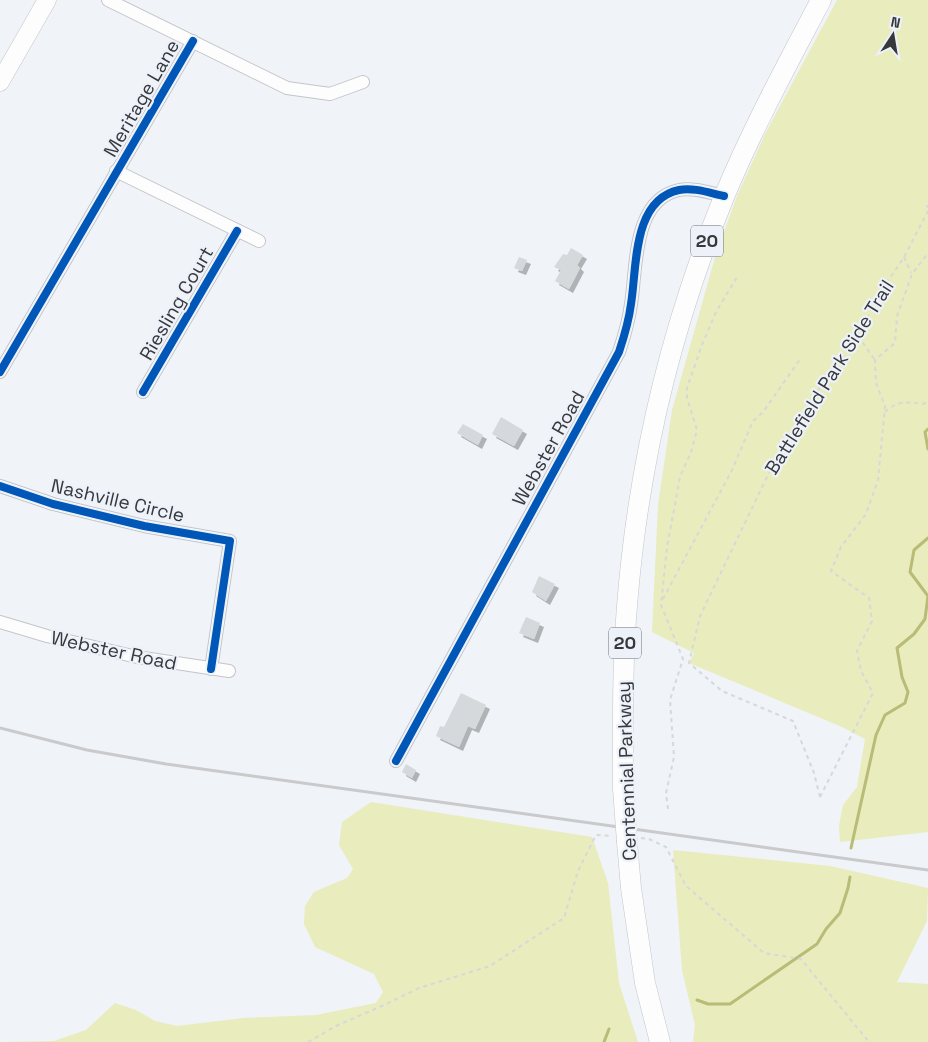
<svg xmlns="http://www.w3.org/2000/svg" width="928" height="1042" viewBox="0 0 928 1042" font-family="'Space Grotesk',sans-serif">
<defs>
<filter id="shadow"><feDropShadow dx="4" dy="4" stdDeviation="0" flood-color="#0004"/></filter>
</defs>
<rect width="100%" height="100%" fill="#f0f3f7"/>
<!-- green -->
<path fill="#e9ecbd" d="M837,0H928V832L840,842L839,826L843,805L857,787L865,739L842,727L689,663L694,653L652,632L658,505L672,410L716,254L737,196L766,132Z
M371,802L592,837L608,883L619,983L638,1042H0L54,1041L86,1030L115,1003L136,1010L155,1021L177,1026L243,1018L316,1015L376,1003L383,992L374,974L315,947L304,924L305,906L314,892L347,878L353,869L339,845L342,822Z
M673,850L830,866L928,888L927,921L897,982L928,984V1042H693L695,1025L682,970Z"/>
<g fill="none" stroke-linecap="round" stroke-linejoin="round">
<!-- stream -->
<path stroke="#b8bc76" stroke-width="3" d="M928,429L925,432L928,449
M851,848L876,735L885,715L905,703L908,692L902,677L897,648L914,634L925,619L928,596L910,572L914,550L928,538
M697,1000L708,1004H730L817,944L826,929L840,913L848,888L850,877
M604,1042L609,1029"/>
</g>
<!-- building -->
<path fill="#d6d9dc" filter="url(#shadow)" d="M571,248L583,255L577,265L580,268L569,289L555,281L561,270L554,267L563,254L567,255Z
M519,257L527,260L522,271L514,268Z
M501,417L523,430L514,446L492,434Z
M463,424L483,435L478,445L457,433Z
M539,576L555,584L546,601L532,592Z
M526,617L540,623L534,639L519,633Z
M461,693L486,705L475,729L468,726L459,747L436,736L440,726L444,727Z
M406,764L416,770L412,778L402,772Z"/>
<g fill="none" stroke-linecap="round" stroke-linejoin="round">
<defs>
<path id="street" d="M108,0L287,88L330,94L363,82
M116,171L259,241
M0,372L193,41
M143,392L237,231
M0,486L53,504L144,526L230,541L211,669
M0,622L47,636L137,657L229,671
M396,761L619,352C624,337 629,320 631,304C637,268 632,200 679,190C693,187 710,193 724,196"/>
<path id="secondary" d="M0,82L47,0"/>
<path id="primary" d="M623,789C623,728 622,667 627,606C638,466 671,327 724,197C752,129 787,65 821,0
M627,842L631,888L645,983L660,1042"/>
</defs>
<!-- street casing -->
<use href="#street" stroke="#c3c5c8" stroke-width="14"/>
<!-- secondary casing -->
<use href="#secondary" stroke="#c3c5c8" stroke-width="19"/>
<!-- primary casing -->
<use href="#primary" stroke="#c3c5c8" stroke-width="21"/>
<!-- path -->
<path stroke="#d6d8d9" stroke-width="2" stroke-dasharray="4 4" stroke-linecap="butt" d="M927,205L928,208
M904,257L911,273
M858,336L875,360
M885,412C898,400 907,402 924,404L928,400
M663,599L732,470L753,421L763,412L801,358
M820,797L814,773L793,721L722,691L689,663L700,616L780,450L815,394L858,336L881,291L903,259L928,211
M820,797L873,693L861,671L857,651L872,621L869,598L831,571L841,547L866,514L878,480L885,406L876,383L875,360L895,343L897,316L912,274L928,253
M668,809L666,793L674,757L670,700L683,659L661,605L667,547L680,477L691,452L697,430L687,398V388L702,345L716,312L737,277
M641,838L649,839L666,847L686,886L764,953L801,959L869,1042
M308,1042L336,1026L384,1005L419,988L490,966L564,918L578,871L596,835L612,836"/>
<!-- street -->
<use href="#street" stroke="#fdfdfe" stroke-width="12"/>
<!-- secondary -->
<use href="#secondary" stroke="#fdfdfe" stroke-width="18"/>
<!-- primary -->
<use href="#primary" stroke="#fdfdfe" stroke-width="20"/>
<!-- rail -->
<path stroke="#cacacc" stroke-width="3" d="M0,728L87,750L166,764L928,870"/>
<defs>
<path id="primary-bridge" d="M623,789L627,842"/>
</defs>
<!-- primary-bridge casing -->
<use href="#primary-bridge" stroke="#c3c5c8" stroke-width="21" stroke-linecap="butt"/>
<!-- primary-bridge -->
<use href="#primary-bridge" stroke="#fdfdfe" stroke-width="20"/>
<defs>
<path id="cycleway" d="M0,372L193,41
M143,392L237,231
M0,486L53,504L144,526L230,541L211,669
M396,761L619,352C624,337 629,320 631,304C637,268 632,200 679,190C693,187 710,193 724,196"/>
</defs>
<!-- cycleway casing -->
<use href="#cycleway" stroke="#edf2fa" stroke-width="11"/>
<!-- cycleway -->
<use href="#cycleway" stroke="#0057b8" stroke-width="8"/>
</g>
<g text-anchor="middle" stroke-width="4.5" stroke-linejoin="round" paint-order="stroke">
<!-- shield labels -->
<g fill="#edf2fa" stroke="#6d7074" stroke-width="1">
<rect x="691" y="225.5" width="32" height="31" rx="4"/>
<rect x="609" y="627.5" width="32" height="31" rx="4"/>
</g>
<g font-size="18" font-weight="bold" fill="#36383b">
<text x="707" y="247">20</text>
<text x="625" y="649">20</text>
</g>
<!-- street labels -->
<g font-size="19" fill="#36383b" stroke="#edf2fa">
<text transform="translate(141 98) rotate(-60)" y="7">Meritage Lane</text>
<text transform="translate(176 303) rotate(-60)" y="7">Riesling Court</text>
<text transform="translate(829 377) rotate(-58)" y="7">Battlefield Park Side Trail</text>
<text transform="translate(548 448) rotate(-61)" y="7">Webster Road</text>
<text transform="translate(118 500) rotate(13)" y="7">Nashville Circle</text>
<text transform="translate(114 650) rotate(12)" y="7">Webster Road</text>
<text transform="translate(626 771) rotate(-92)" y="7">Centennial Parkway</text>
</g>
</g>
<!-- north arrow -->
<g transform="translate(893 35) rotate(12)" stroke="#edf2fa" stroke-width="4" paint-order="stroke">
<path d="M0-4L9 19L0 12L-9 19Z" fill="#36383b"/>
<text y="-8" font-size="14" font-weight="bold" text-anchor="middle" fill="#36383b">N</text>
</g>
</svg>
